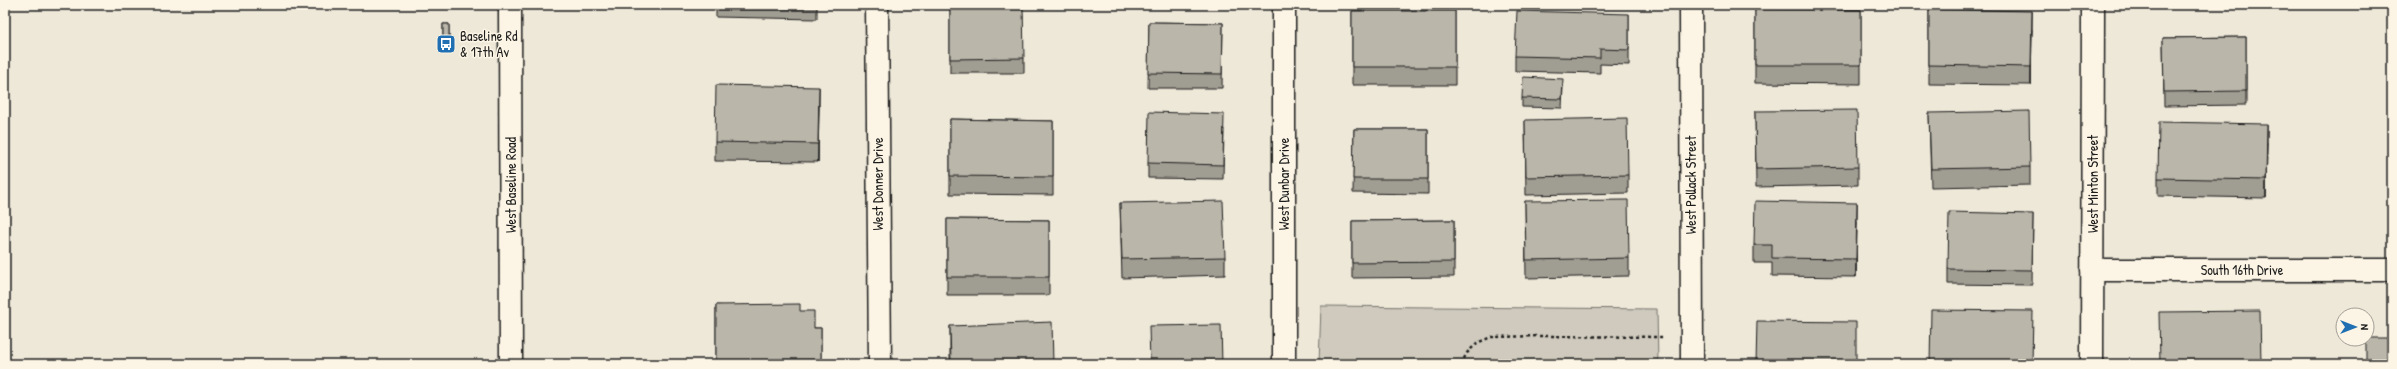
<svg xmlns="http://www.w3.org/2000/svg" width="2397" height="369" viewBox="0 0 2397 369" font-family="'Patrick Hand',sans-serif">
<rect width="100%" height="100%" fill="#eee8d9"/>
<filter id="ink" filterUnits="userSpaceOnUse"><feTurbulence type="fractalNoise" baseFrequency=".025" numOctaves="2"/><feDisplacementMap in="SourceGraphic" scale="8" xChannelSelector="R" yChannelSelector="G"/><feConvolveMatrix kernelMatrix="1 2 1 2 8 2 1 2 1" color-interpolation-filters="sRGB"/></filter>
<g filter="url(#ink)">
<!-- green -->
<path fill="#cfcabd" stroke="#76736c" d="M1321,306L1657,309L1658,364H1319Z"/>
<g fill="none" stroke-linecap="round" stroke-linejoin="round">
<defs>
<path id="street" d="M877,5L880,364
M1284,5V364
M1691,5L1692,364
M2092,270H2392
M2092,364L2093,5"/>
<path id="primary" d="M510,5L511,364"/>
</defs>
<!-- street casing -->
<use href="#street" stroke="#1c1c1c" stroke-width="25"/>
<!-- primary casing -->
<use href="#primary" stroke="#1c1c1c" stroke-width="25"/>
<!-- path -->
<path stroke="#1c1c1c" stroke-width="2.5" stroke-dasharray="3 3" stroke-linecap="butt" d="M1461,364L1467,353L1477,343L1491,337L1541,336L1663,337"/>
<!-- street -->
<use href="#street" stroke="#fcf5e5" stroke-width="22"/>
<!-- primary -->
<use href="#primary" stroke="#fcf5e5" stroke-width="22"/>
</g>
<!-- wall -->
<path fill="#a09d92" stroke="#1c1c1c" d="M716,5H817V19L716,17Z
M2167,5H2259V6Z
M950,6L1024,58V73H950Z
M1755,9L1861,10V84L1755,83Z
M1929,9L2032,29L2031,85L1929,84Z
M1352,11H1455V85H1352Z
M1629,14V65L1600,64V73L1515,71V56Z
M1149,22L1223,23L1222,88H1148Z
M443,24H449V51H443Z
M2246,37V105L2164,106L2163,38Z
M1563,87L1562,108L1522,107V98Z
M819,105L818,162L715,161V142Z
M1755,111L1858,167V185L1756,187Z
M1929,113L2030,167V185L1931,187Z
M950,119L1053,121V195L950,194Z
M1525,120L1628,175V193L1526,195Z
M1224,129L1223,179L1148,178V163Z
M1354,129H1428V194L1353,193Z
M2267,142L2266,198L2158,196V178Z
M1525,201L1629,258V276L1526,278Z
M1120,203L1225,257V275L1122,278Z
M2033,214L2032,285L1948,284V269Z
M947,219L1049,220V295H947Z
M1454,220V277L1352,278V221Z
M1857,221L1856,277L1772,276V263H1754V245Z
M716,305L800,311L814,328H821V364H716Z
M950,326L1053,364H950Z"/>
<!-- shaded-wall -->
<path fill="#827f77" stroke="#1c1c1c" d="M2032,11V29L2031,85V67Z
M819,87V105L818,162V144Z
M2267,124V142L2266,198V180Z
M1857,203V221L1856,277V259Z"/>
<!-- building -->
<path fill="#bab6aa" stroke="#1c1c1c" d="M1023,5L1024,58L950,59V6Z
M1755,9L1861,10V65H1755Z
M1929,9L2032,11L2031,67L1929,65Z
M1352,11H1455V67H1352Z
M1517,11L1629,14V50L1600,49V58L1515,56Z
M1149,22L1223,23L1222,74L1148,73Z
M443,24H449V42H443Z
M2246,37V91L2164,92L2163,38Z
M1523,77L1563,79L1562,99L1522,98Z
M716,85L819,87L818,144L715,142Z
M1857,110L1858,167L1756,169L1755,111Z
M2029,111L2030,167L1931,169L1929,113Z
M1149,112L1224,114L1223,165L1148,163Z
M1627,118L1628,175L1526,177L1525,120Z
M950,119L1053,121V177L950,176Z
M2159,122L2267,124L2266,180L2158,178Z
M1354,129H1428V179H1353Z
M1628,200L1629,258L1526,260L1525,201Z
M1223,201L1225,257L1122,259L1120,203Z
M1755,201L1857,203L1856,259L1772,258V245H1754Z
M1949,212L2033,214L2032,270L1948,269Z
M947,219L1049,220V277H947Z
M1454,220V262L1352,263V221Z
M800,304V311H814V328H821V360L716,361V305Z
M1931,310L2033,311L2032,364H1930Z
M2260,311L2261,364H2160L2159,312Z
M1757,321L1856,322V364H1756Z
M1052,322L1053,364H951L950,326Z
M1221,325L1222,364H1150L1149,326Z
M2367,338H2392V364H2366V339H2367Z"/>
</g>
<!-- icons -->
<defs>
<symbol id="bus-square" viewBox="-11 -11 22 22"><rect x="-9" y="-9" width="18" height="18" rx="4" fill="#1f6fb2" stroke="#fcf5e5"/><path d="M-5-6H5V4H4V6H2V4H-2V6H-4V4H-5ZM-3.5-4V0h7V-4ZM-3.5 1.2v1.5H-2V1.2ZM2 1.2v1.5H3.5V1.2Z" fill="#fff"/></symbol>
</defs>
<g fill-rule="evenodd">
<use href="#bus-square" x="435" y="33" width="22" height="22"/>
</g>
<g text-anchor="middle" stroke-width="3" stroke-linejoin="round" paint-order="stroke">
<!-- poi labels -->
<g font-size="14" fill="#1c1c1c" stroke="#fcf5e5" text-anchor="start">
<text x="460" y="41">Baseline Rd<tspan x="460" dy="16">&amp; 17th Av</tspan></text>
</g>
<!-- street labels -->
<g font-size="14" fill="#1c1c1c" stroke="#fcf5e5">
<text transform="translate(878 184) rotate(-90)" y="5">West Donner Drive</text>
<text transform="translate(1284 184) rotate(-90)" y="5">West Dunbar Drive</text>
<text transform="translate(2093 184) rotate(-90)" y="5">West Minton Street</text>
<text transform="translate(511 185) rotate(-90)" y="5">West Baseline Road</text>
<text transform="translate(1691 185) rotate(-90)" y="5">West Pollack Street</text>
<text x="2242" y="275">South 16th Drive</text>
</g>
</g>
<!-- margin -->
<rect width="2397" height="369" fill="none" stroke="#fcf5e5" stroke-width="20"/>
<rect x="10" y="10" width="2377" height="349" fill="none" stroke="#1c1c1c" stroke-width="1.5" filter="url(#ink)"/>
<!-- north arrow -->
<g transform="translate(2355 327) rotate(90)"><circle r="19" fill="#fcf5e5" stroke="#a29e95"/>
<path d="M0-3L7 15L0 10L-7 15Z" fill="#1f6fb2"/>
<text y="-6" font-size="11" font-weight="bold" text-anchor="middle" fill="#1c1c1c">N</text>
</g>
</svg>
